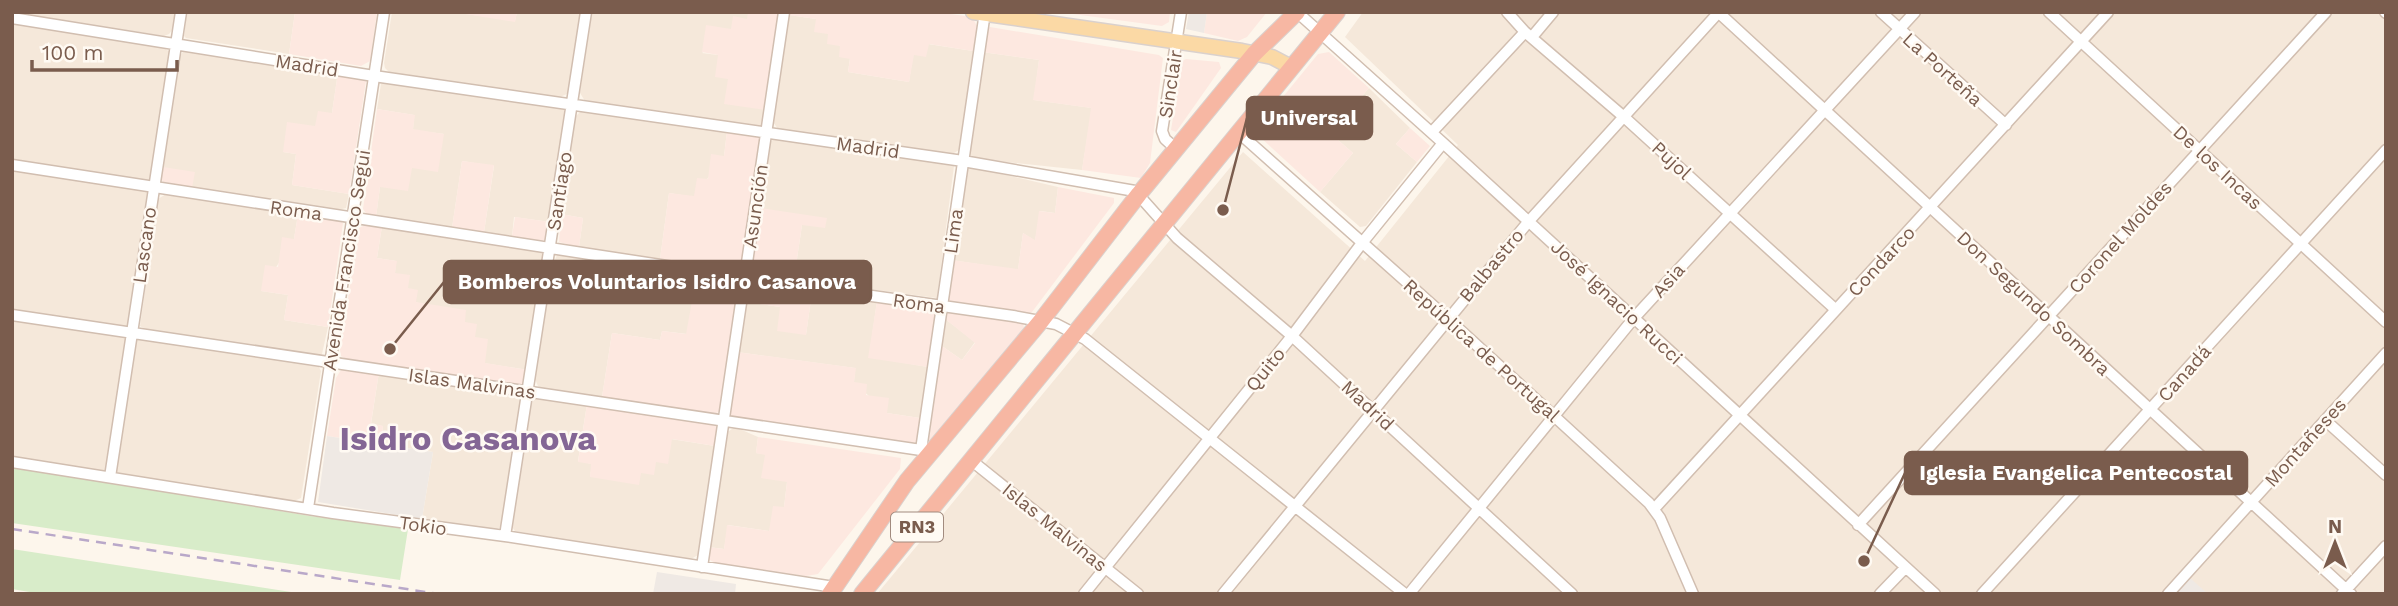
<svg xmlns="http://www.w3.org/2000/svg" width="2398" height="606" viewBox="0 0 2398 606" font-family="'Work Sans',sans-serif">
<rect width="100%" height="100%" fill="#fdf6ec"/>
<!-- residential -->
<path fill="#f5e8da" d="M12,12H175L173,29L169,34L164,36Z
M187,12H295L289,54L186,38L184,36Z
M392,12H453L515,21L517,12L582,13L569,93L560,97L389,72L385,68L384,63Z
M592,12H748V19L702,53L718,55L728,79L765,110L763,124L755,128L585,101L580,93Z
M1363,12H2386V594H877L1243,152L1365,261L1458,145L1345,37Z
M789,15L816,19L850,58L848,72L909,82L913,55L928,44L973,51L959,150L949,156L778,129L773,122Z
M12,24L161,46L170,52L128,336L319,367L321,371L301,498L294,501L12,458Z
M184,50L338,72L332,113L283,152L296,154L292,185L349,194L346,208L338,210L192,188L163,167L179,58Z
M982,52L1039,60L1034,100L1092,108L1082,170L978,159L969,154Z
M385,81L564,107L566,111L550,222L514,217L512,236L484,232L494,166L462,161L452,228L376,217L380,187L412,168L444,134L413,130L414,115L377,109L381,84Z
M1369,88L1410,128L1396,144L1417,162L1366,226L1360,227L1320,192L1353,153L1330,133Z
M582,110L727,131L724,156L694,197L669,193L660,259L579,247L583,218L561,214L575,117Z
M775,138L954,166L937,298L794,279L802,225L760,208L769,143Z
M971,167L1058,187L1055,213L1040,211L1035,241L1023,233L1018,270L951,260L966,171Z
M166,194L298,214L294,239L261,291L288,295L284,320L328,327L322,354L318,357L147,330L140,326L158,199Z
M382,226L542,251L544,253L528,370L484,363L475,337L465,322L416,302L395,273L396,261L377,258Z
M561,254L735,281L739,288L738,303L687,334L662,331L660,340L612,333L602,397L542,389L538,386L535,379L553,264L557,255Z
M812,292L877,301L869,357L928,367L920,418L887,413L854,382L855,368L737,352L746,302L780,307L806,335Z
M944,318L975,342L962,360L939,344Z
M379,372L520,395L523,398L502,526L499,528L494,530L422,519L433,452L381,444L383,426L371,424Z
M536,397L587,404L578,461L592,464L590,477L641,473L656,462L671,439L715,446L700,554L689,560L515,531L512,527L531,404Z
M735,427L758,437L756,453L765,454L787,482L784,507L769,531L728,525L724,549L708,547L726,433Z"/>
<!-- commercial -->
<path fill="#fde8e0" d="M295,12H377L370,61L361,66L289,54Z
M453,12H517L515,22Z
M748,12H781L765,110L724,104L728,79L715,77L718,55L702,52L706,25L731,29L733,16L747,19Z
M789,12H937L972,17L977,26L973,51L929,44L926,57L914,55L909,82L848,72L850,59L839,57L840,46L827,44L828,34L814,32L816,19L789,15Z
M1058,12H1170L1169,22L1162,26Z
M1207,12H1267L1247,37L1238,41L1204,33Z
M990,27L1159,55L1163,58L1150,163L1141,178L1082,170L1091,108L1033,100L1039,60L982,52L985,30Z
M1329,52L1369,88L1330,133L1353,153L1320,192L1260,137V125L1318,54Z
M1186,59L1219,62L1221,68L1176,132L1171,130L1182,61Z
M338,72L365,78L366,81L349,194L292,185L296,154L283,152L287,122L315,126L318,111L332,113Z
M377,109L415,115L413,129L444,134L438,172L412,168L408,191L380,187L376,217L368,216L363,209Z
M1410,128L1430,146L1417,162L1396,144Z
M727,131L755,135L759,137L760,143L742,263L733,269L660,259L669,193L694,196L697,178L708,179L711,154L724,156Z
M462,161L494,165L484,232L452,228Z
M163,167L195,172L192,188L163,182L161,178Z
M1058,187L1114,198V203L1032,312L1027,314L947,301L951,260L1018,269L1023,233L1035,240L1039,211L1055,213Z
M760,208L827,218L825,228L802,225L794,279L752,272Z
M298,214L339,220L343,223L328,327L284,320L288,295L261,291L265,265L278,267L282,237L294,239Z
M561,214L583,218L579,247L559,242Z
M515,217L550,222L546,240L541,241L512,236Z
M367,224L382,226L377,258L397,261L395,273L410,275L408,288L418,290L416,302L466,310L465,322L477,324L475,337L488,339L485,363L528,370L524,384L518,385L346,359L341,356L340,350L359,228Z
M756,283L812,292L806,335L777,331L780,307L746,302L749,288Z
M693,296L738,303L719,412L711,415L602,397L612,333L660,340L662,331L686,334Z
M877,301L930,309L933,312L935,315L928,367L868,358Z
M949,310L1023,323L1024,328L935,441L931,442L928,441L939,344L962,360L975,343L944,318L946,311Z
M737,352L856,368L854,382L867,384L866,395L889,398L887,413L920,418L917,440L913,444L736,419L730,416L729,410Z
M346,368L379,372L371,423L383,426L381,444L327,436L336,378L341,370Z
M587,404L715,424L717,428L715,446L672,439L668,464L656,462L654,475L641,473L639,485L590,477L591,464L578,462Z
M758,437L901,458L900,469L818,574L806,576L717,564L708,559V547L724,549L727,525L769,531L773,506L784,507L787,482L761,478L765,455L756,453Z"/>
<!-- industrial -->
<path fill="#efe9e4" d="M1189,12H1207L1204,33L1186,29Z
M327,436L433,452L422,519L318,502Z
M657,572L736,584L735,594H653Z
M2190,578L2208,594H2176Z"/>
<!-- green -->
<path fill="#d8ecc9" d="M12,466L310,516L408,529L400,580L12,523Z
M12,549L304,594H41L12,589Z"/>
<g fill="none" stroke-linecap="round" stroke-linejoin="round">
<defs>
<path id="minor" d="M1297,12L1443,143L1935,594
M1507,12L1525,32L1624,117L1835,309
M1718,12L2351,594
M1881,12L2006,125
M2049,12L2386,322
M2385,12L2386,13
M12,18L374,76L963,161L1135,191L1177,238L1292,336L1572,594
M1532,37L1553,12
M1238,132L1447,318L1649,503L1660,518L1693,594
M1432,132L1525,32
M1176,149L1165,139L1162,131L1181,12
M12,165L745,278L1013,316L1056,324L1085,339L1405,594
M12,315L921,450L929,457
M2325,420L2386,475
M921,450L985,12
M972,461L1138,594
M12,462L333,513L505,536L834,587
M110,477L181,12
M308,508L384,12
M1654,509L2108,12
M1858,525L2326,12
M505,536L586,12
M702,567L784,12
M1084,594L1292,336L1362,243L1443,143
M1223,594L1529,221L1719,12
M1409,594L1634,318L1915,12
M1880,594L1905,568
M1982,594L2386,150
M2168,594L2386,353
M2342,594L2386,546"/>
<path id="major" d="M973,12L1242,51L1272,57L1291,67"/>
<path id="highway" d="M830,594L907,481L1041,321L1139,194L1254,54L1297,12
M862,594L1337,12"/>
</defs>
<!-- minor casing -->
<use href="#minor" stroke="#d1beb0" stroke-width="13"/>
<!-- major casing -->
<use href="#major" stroke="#dad1cd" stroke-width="17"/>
<!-- highway casing -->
<use href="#highway" stroke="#dad1cd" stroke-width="18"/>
<!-- minor -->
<use href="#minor" stroke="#fff" stroke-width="10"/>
<!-- major -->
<use href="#major" stroke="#fbd9a5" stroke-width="14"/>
<!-- highway -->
<use href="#highway" stroke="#f7b7a3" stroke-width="16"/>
<!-- rail -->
<path stroke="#b9a8c9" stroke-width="2.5" stroke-dasharray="10 7" stroke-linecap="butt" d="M12,529L439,594"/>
</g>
<g text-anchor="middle" stroke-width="5" stroke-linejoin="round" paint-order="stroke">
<!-- shield labels -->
<rect fill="#fffaf3" stroke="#a28b7f" stroke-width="2" x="891" y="512.5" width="52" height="29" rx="5"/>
<g font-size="18" font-weight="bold" fill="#7a5c4d">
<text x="917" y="533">RN3</text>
</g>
<!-- street labels -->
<g font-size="19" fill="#7a5c4d" stroke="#fffaf3">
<text transform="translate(307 65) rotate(9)" y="7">Madrid</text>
<text transform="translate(1943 69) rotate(42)" y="7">La Porteña</text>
<text transform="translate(1170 84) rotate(-81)" y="7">Sinclair</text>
<text transform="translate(868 147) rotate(8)" y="7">Madrid</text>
<text transform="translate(1672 160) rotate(43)" y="7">Pujol</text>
<text transform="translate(2218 167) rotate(43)" y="7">De los Incas</text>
<text transform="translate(559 191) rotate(-81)" y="7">Santiago</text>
<text transform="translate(755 206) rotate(-82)" y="7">Asunción</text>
<text transform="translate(296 210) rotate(8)" y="7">Roma</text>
<text transform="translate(953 231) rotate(-82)" y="7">Lima</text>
<text transform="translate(2120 237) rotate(-48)" y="7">Coronel Moldes</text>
<text transform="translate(144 245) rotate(-82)" y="7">Lascano</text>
<text transform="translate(346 260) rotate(-81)" y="7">Avenida Francisco Segui</text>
<text transform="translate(1881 261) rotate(-47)" y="7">Condarco</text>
<text transform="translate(1491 265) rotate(-50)" y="7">Balbastro</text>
<text transform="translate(1668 280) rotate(-48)" y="7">Asia</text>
<text transform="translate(1617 302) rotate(43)" y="7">José Ignacio Rucci</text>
<text transform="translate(919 303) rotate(8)" y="7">Roma</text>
<text transform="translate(2034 303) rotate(43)" y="7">Don Segundo Sombra</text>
<text transform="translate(1482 350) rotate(42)" y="7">República de Portugal</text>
<text transform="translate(1265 369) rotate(-51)" y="7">Quito</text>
<text transform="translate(2184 373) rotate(-48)" y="7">Canadá</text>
<text transform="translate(472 383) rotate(8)" y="7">Islas Malvinas</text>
<text transform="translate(1368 405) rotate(43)" y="7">Madrid</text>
<text transform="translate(2305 442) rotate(-48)" y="7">Montañeses</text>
<text transform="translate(423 525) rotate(8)" y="7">Tokio</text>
<text transform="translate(1055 527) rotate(39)" y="7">Islas Malvinas</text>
</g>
<!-- town labels -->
<g font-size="33" font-weight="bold" fill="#846695" stroke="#fffaf3">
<text x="468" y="450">Isidro Casanova</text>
</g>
</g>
<!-- callouts -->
<path fill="none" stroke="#7a5c4d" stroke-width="2.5" d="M1223 210L1247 118M390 349L444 282M1864 561L1905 473"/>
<g fill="#7a5c4d" stroke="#fffaf3" stroke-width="2.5">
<circle cx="1223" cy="210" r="7"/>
<circle cx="390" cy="349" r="7"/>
<circle cx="1864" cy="561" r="7"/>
</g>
<g fill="#7a5c4d" stroke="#7a5c4d" stroke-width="2.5">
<rect x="1247" y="97" width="125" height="42" rx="7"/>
<rect x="444" y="261" width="427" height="42" rx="7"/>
<rect x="1905" y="452" width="342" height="42" rx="7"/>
</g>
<g font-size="21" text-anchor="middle" font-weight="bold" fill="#fff">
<text x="1309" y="125">Universal</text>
<text x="657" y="289">Bomberos Voluntarios Isidro Casanova</text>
<text x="2076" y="480">Iglesia Evangelica Pentecostal</text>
</g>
<!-- border -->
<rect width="2398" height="606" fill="none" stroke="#7a5c4d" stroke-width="28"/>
<!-- north arrow -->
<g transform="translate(2335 543)" stroke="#fffaf3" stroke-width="5" paint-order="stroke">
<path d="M0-5L12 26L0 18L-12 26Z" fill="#7a5c4d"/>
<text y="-10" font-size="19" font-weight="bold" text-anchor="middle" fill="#7a5c4d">N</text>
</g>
<!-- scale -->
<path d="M32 60v10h145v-10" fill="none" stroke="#7a5c4d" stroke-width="3.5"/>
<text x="42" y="60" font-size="21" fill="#7a5c4d" stroke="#fffaf3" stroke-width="5" paint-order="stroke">100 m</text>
</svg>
